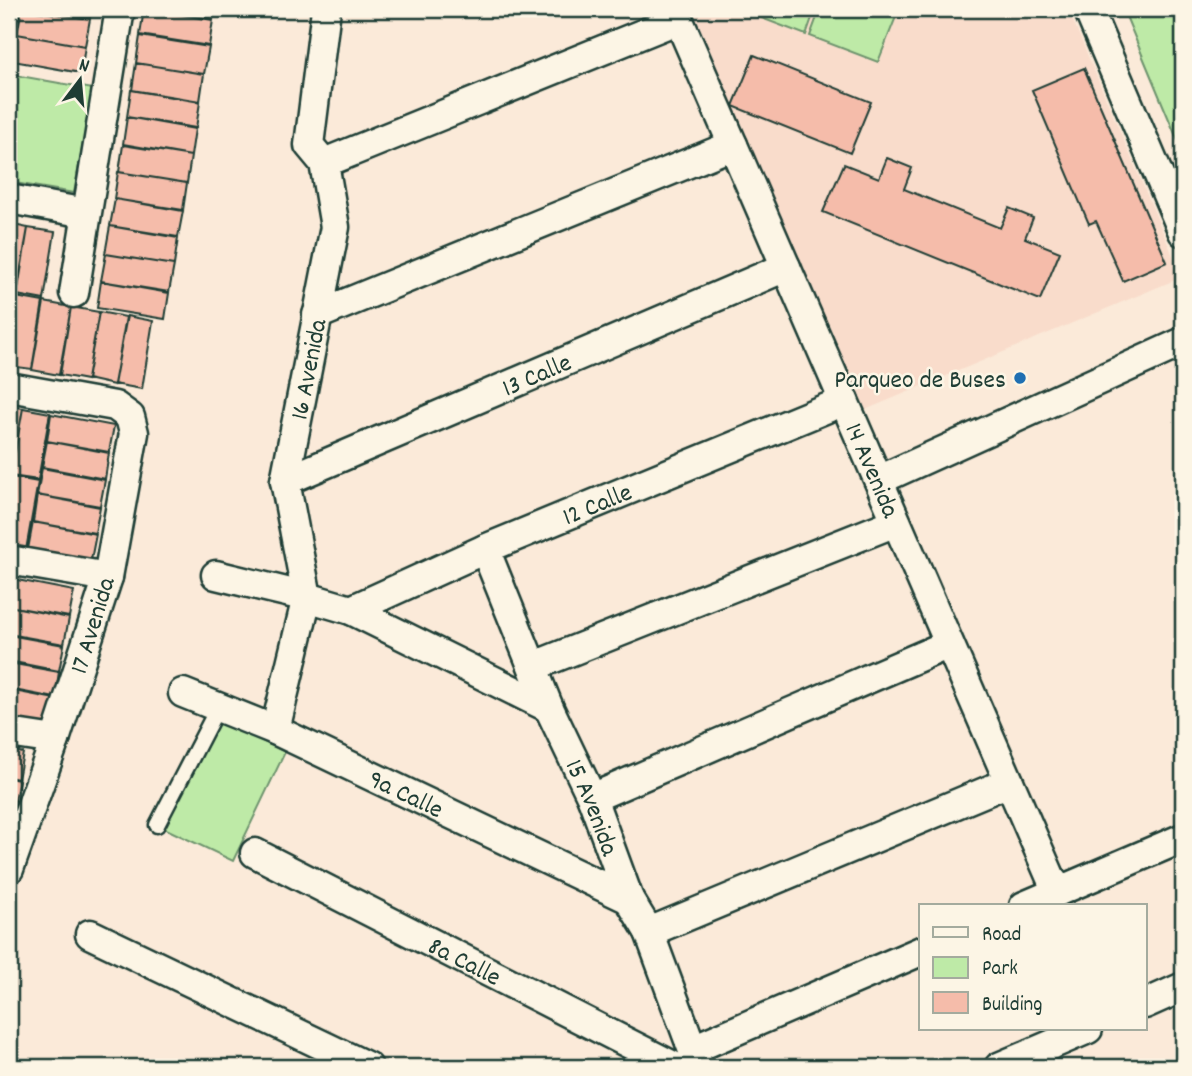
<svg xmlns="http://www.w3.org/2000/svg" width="1192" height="1076" viewBox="0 0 1192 1076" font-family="Dekko,sans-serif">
<rect width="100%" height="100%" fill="#fbead9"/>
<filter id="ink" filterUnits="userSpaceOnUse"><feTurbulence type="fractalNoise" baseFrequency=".0143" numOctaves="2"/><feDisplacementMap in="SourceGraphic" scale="14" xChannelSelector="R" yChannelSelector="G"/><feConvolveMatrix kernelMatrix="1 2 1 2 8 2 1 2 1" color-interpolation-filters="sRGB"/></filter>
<g filter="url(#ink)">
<!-- built -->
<path fill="#f9dccb" d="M680,9H1068L1182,277L853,415Z"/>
<!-- green -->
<path fill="#beeaa7" stroke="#6e946e" stroke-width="2" d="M738,9H815L806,35Z
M820,9H899L878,62L810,36Z
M1123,9H1183V153Z
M9,74L93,89L74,193L9,182Z
M216,719L285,752L233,861L164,828Z"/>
<!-- building -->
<path fill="#f5bcaa" stroke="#1f3d34" stroke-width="2" d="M9,9H20L15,33L9,32Z
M22,9L90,19L85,46L17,34Z
M33,9H92L90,18Z
M144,9L213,20L209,46L140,35Z
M150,9H215L213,19Z
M17,34L85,46L81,73L13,61Z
M140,36L209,47L204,74L136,63Z
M754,55L871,102L850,153L733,106Z
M136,63L204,74L200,101L132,90Z
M1084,68L1167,262L1123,281L1096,221L1089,224L1032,90Z
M131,90L200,102L196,128L127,117Z
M127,117L195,129L191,156L123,144Z
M123,145L191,156L187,183L119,172Z
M887,158L912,168L904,189L1000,228L1009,208L1033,218L1025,238L1060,252L1040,300L823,212L844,164L879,178Z
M118,172L187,183L183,210L114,199Z
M115,199L183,211L178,237L110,226Z
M9,224L28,228L16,295L9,294Z
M110,226L178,238L174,265L105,254Z
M28,228L55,232L44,300L17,295Z
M106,254L174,265L169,292L101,281Z
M101,281L169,293L165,319L97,308Z
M9,296L16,297L9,338Z
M16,297L43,302L32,369L9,366V341Z
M44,302L71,307L59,375L32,370Z
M71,307L99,312L87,380L60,375Z
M99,312L126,317L114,385L87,379Z
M127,316L153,321L142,389L114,384Z
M9,406L23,408L11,476L9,475Z
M23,408L50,413L38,480L11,476Z
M51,414L114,426L109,452L47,441Z
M47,441L109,453L105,479L42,467Z
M42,468L105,480L100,506L37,495Z
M11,477L38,482L26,550L9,547V490Z
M37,495L100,507L95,533L33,522Z
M33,522L96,534L91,560L28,549Z
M12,579L74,591L69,617L9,606Z
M9,606L69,618L64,644L9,634Z
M9,635L64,645L59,671L9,661Z
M9,663L59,672L55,698L9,689Z
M9,690L55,699L49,726L9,718Z
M9,750L23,753L18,779L9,777Z
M9,778L19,780L14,806L9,805Z"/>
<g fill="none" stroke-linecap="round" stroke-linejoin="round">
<defs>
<path id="lane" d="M157,825L218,707"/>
<g id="street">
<path id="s1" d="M674,9L1057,892"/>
<path d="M1088,9L1183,232"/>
<path d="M324,163L679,19"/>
<path d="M9,199L86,213"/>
<path d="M74,293L120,9"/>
<path d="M317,315L733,145"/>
<path d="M9,387L115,406L130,417L134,433L108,577L55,740L9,869"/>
<path d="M879,480L1183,342"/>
<path id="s2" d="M285,481L786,267"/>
<path id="s3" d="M485,549L549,708L592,798L629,899L649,932L699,1067"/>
<path d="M9,560L108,577"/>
<path d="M216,575L307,597L351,610L549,708"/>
<path id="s4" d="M351,610L485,549L844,401"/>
<path d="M534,666L896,522"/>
<path id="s5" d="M183,693L275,730L629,899"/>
<path id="s6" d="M275,730L307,597L285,481L335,227L324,163L309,145L326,9"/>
<path d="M9,733L55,740"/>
<path d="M592,798L949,644"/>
<path id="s7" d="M255,853L675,1067"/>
<path d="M1024,906L1183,838"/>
<path d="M649,932L1009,782"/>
<path d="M90,934L368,1067"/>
<path d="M1145,1004L1183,987"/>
<path d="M693,1049L921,951"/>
<path d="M999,1067L1088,1029"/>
</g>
</defs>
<!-- lane casing -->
<use href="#lane" stroke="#1f3d34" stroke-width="19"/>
<!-- street casing -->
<use href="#street" stroke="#1f3d34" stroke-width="33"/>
<!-- lane -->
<use href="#lane" stroke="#fcf5e5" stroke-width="14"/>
<!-- street -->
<use href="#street" stroke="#fcf5e5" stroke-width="28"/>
</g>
</g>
<!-- markers -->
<circle fill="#1f6fb2" stroke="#fcf5e5" stroke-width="2.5" cx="1020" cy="378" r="7"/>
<g text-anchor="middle" stroke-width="5" stroke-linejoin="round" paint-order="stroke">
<!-- street labels -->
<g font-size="26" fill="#1f3d34" stroke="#fcf5e5">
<text dy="9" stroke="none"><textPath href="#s6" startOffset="369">16 Avenida</textPath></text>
<text dy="9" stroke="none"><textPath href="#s2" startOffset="273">13 Calle</textPath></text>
<text dy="9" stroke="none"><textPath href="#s1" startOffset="502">14 Avenida</textPath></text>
<text dy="9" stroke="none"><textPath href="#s4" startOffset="268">12 Calle</textPath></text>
<text transform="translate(91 625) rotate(-73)" y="9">17 Avenida</text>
<text dy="9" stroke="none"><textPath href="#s5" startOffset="245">9a Calle</textPath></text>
<text dy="9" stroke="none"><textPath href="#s3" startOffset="280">15 Avenida</textPath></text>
<text dy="9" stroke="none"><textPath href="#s7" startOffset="236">8a Calle</textPath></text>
</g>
<!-- poi labels -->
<g font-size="26" fill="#1f3d34" stroke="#fcf5e5" text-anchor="end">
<text x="1006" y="387">Parqueo de Buses</text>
</g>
</g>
<!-- margin -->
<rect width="1192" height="1076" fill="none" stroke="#fcf5e5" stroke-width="35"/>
<rect x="18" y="18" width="1157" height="1041" fill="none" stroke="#1f3d34" stroke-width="2.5" filter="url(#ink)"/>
<!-- legend -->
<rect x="919" y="904" width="228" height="126" fill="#fcf5e5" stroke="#a4ab9e" stroke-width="2"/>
<rect x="933" y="927" width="35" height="10" fill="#fcf5e5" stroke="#a4ab9e" stroke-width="2"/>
<text x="982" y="940" font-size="21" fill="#1f3d34">Road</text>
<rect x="933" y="957" width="35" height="21" fill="#beeaa7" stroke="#a4ab9e" stroke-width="2"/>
<text x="982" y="974" font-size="21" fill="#1f3d34">Park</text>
<rect x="933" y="992" width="35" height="21" fill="#f5bcaa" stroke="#a4ab9e" stroke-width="2"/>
<text x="982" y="1010" font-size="21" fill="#1f3d34">Building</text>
<!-- north arrow -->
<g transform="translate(80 80) rotate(16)" stroke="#fcf5e5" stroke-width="5" paint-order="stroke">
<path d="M0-5L12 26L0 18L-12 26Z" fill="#1f3d34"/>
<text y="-10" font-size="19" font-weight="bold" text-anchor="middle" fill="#1f3d34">N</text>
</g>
</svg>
